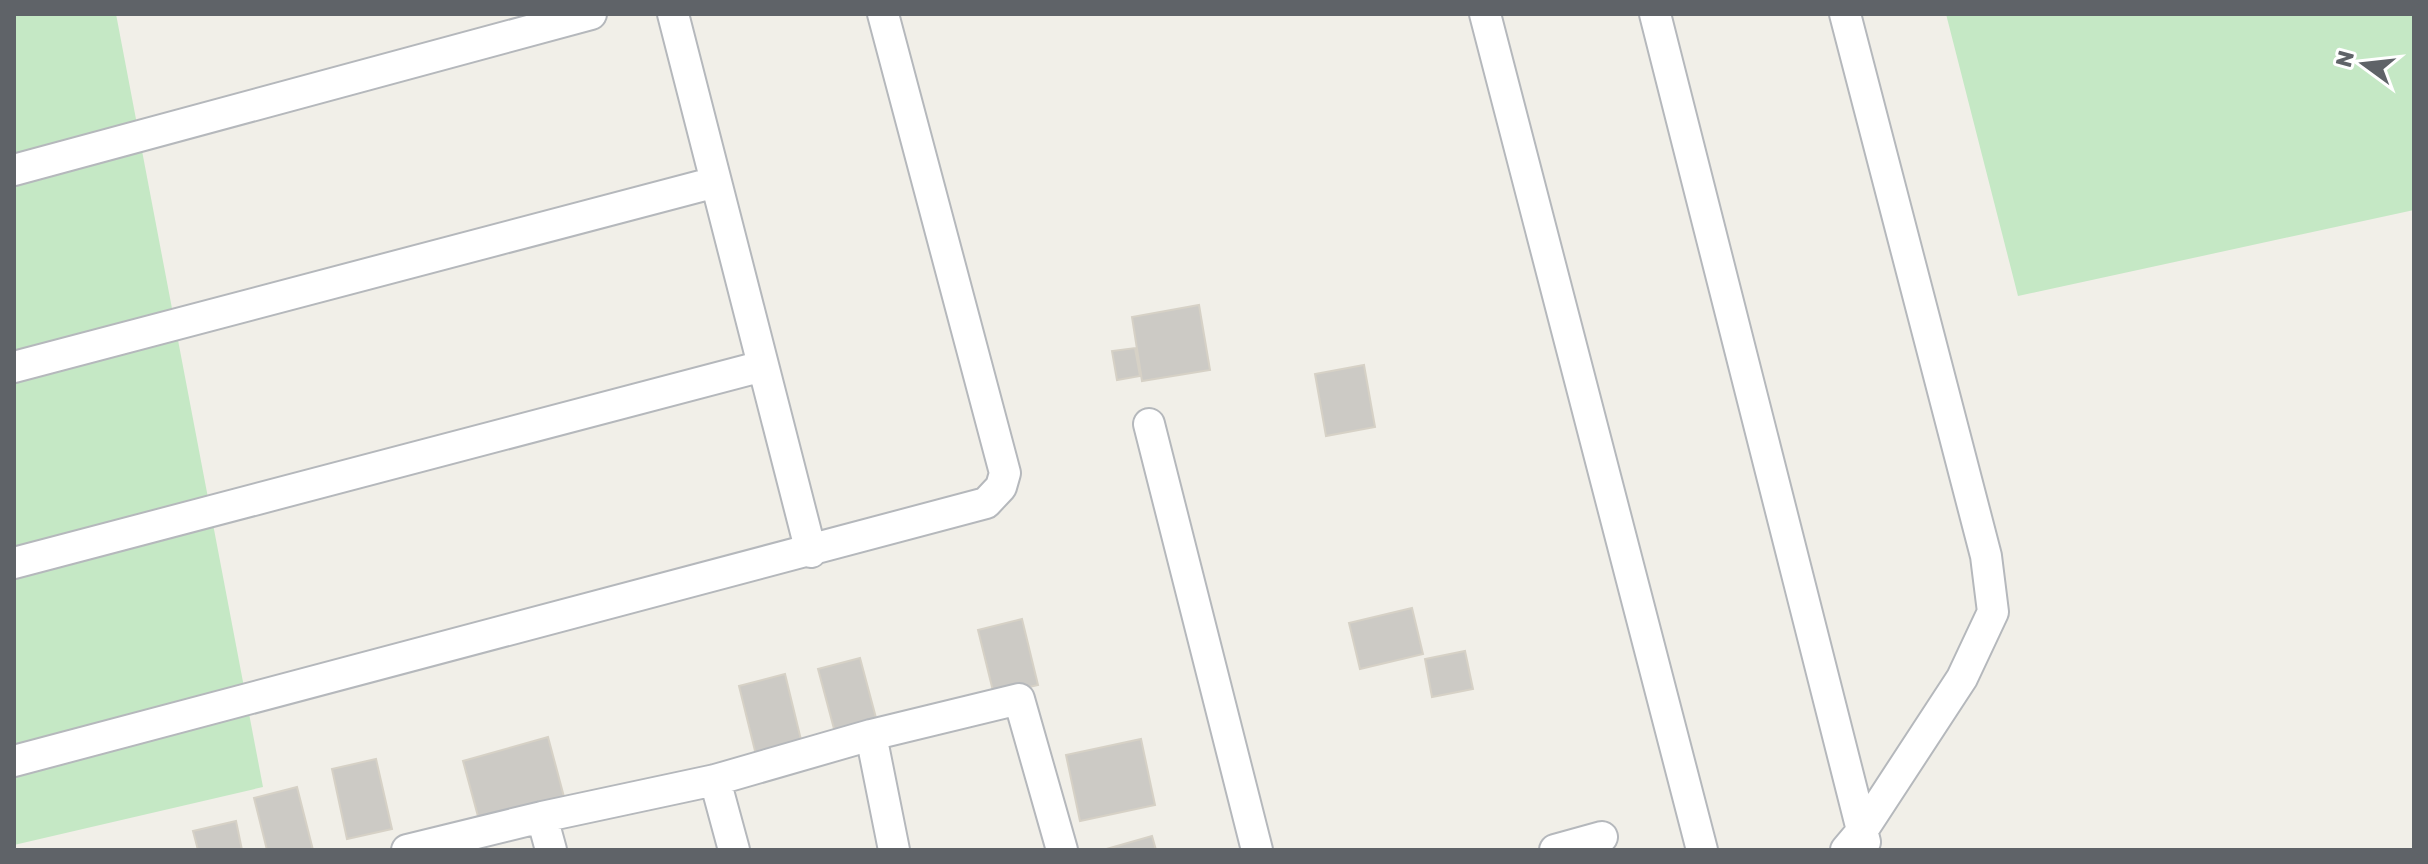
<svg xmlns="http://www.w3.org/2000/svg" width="2428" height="864" viewBox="0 0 2428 864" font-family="Rubik,sans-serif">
<rect width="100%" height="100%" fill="#f1efe8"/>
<!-- green -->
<path fill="#c5e8c5" d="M14,14H116L263,787L14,845Z
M1946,14H2414V210L2018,296Z"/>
<!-- building -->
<path fill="#cccac5" stroke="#d6d1c6" stroke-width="2" d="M1199,305L1210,370L1142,381L1132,317Z
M1135,348L1140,376L1117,380L1112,351Z
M1364,365L1375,427L1326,436L1315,374Z
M1412,608L1423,654L1360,669L1349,623Z
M1022,619L1038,685L994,695L978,630Z
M1465,651L1473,689L1432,697L1425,659Z
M860,658L879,729L837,740L818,669Z
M785,674L803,748L757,759L739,686Z
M548,737L567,808L482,831L463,761Z
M1141,739L1155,805L1080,821L1066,755Z
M376,759L392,829L347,839L332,769Z
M297,787L313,850H267L254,798Z
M236,821L242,850H198L193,831Z
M1152,836L1156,850H1103Z"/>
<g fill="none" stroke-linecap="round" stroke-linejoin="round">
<defs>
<path id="street" d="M673,14L811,552
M1485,14L1702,850
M1655,14L1865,842
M1845,14L1986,556L1993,612L1962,678L1862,831L1846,850
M14,170L591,14
M14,367L716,182
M1149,424L1257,850
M14,563L763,366
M871,735L894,850
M14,761L986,503L1001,487L1005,473L883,14
M715,780L734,850
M542,817L551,850
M407,850L542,817L715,780L871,735L1019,699L1062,850
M1555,850L1602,837"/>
</defs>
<!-- street casing -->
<use href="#street" stroke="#b5b8bc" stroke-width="34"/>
<!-- street -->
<use href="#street" stroke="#fff" stroke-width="30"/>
</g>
<!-- border -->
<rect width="2428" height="864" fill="none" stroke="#5f6368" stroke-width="32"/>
<!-- north arrow -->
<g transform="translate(2364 64) rotate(285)" stroke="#ffffff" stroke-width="6" paint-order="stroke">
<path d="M0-6L14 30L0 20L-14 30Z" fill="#5f6368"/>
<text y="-12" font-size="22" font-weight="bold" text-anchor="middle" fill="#5f6368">N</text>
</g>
</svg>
